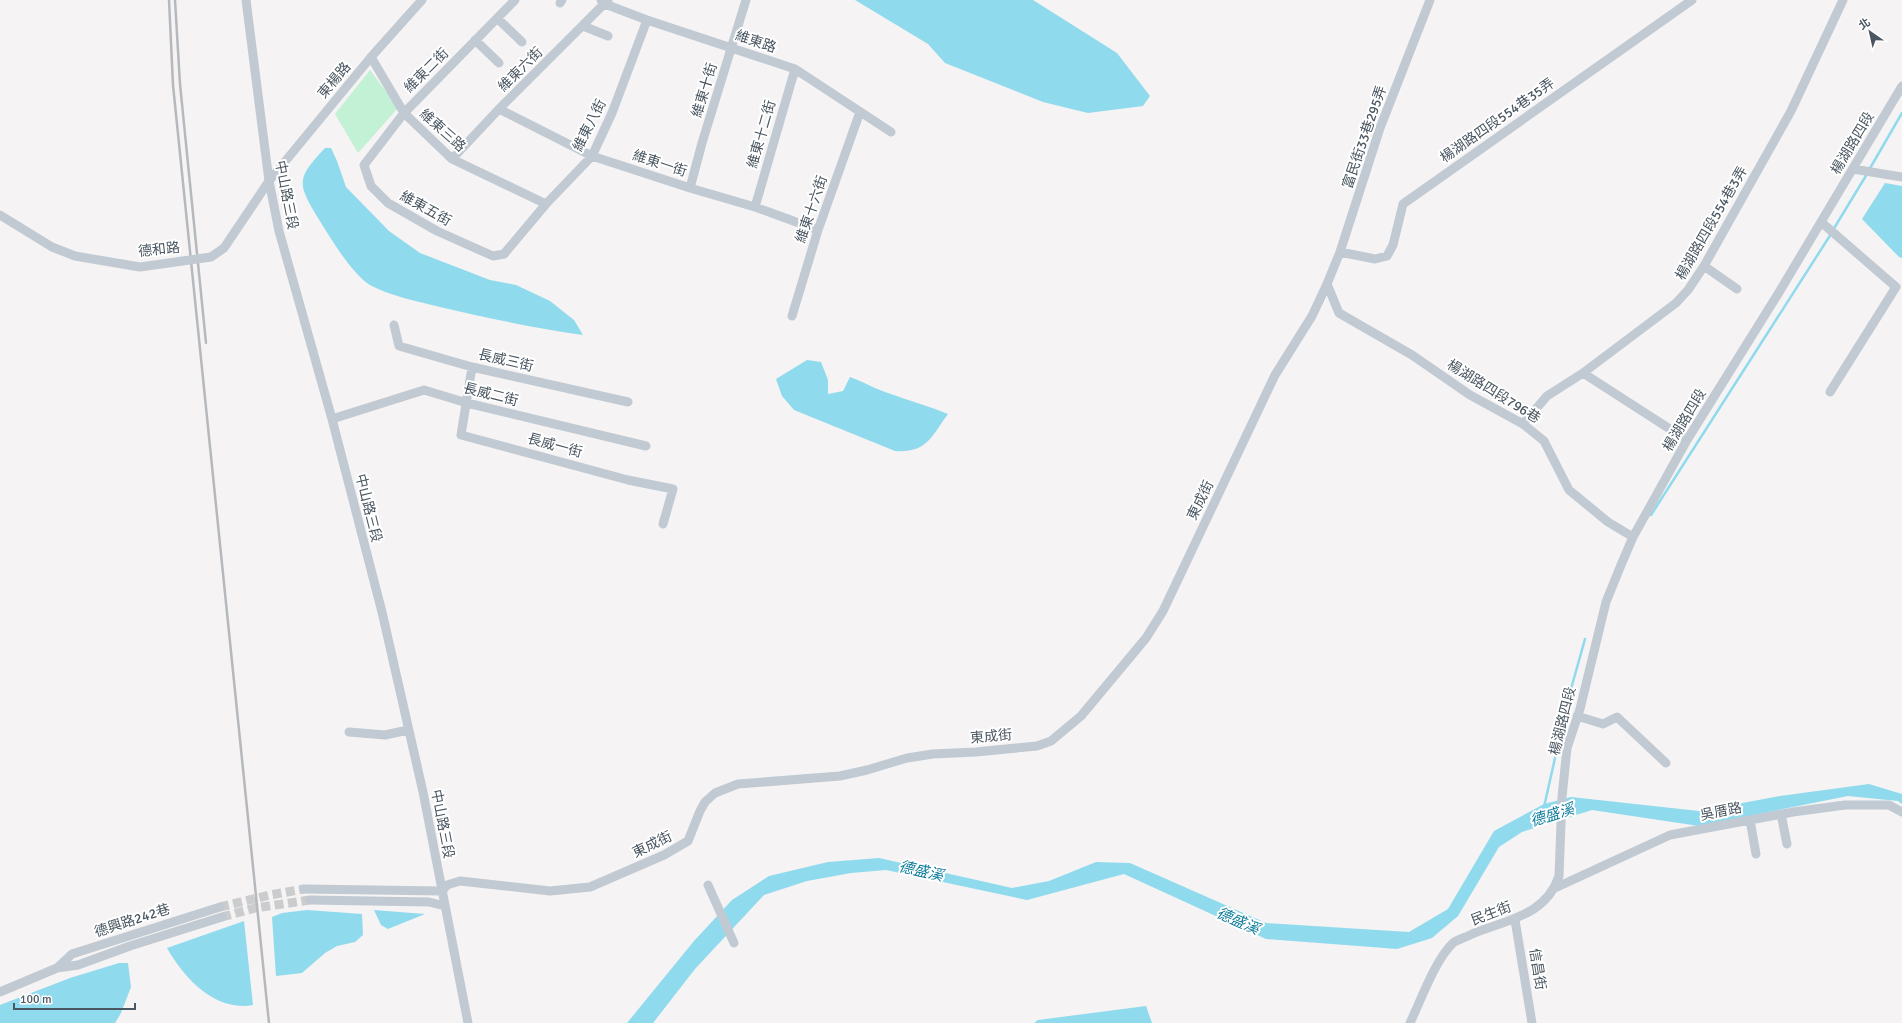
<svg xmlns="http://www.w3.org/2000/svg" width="1902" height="1023" viewBox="0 0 1902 1023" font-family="Signika,'Noto Sans TC',sans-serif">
<rect width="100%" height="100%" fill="#f5f3f3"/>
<!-- green -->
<path fill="#c3f1d5" d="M370,70L398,108L358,153L335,114Z"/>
<!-- water -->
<path fill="#90daee" d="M855,0H1033L1117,53L1150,96L1143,106L1088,113L1043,102L945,63L928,44Z
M325,148H331L337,161L346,187L389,231L420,253L490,280L516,285L550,301L574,320L583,335C534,328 487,318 440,307C420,302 387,295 370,285C351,273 330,237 318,218C297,183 296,179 325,148Z
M1885,183L1902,186V258L1899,257L1862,219Z
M807,360L821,362L828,380V394L843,391L850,377C864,382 877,390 891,394C910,401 929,406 948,414C931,437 927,453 895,451L794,410L782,396L776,379Z
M1869,784L1902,794V804L1898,801L1848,796L1699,826L1592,810L1522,832L1499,847L1458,916L1432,938L1397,949L1266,939L1124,874L1027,900L886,870L851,873L807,881L764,895L695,969L653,1023H627L694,941L732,900L769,876L828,862L879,858L1012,888L1049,881L1096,862L1130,863L1266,923L1409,932L1448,909L1494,831L1544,804L1571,797L1699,811L1780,796Z
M307,910L362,914L363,935L355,942L337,946L325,953L302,973L276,976L272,917L282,913Z
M374,910L425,914L388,929L381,925Z
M244,921L253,1005C215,1012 184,978 167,948Z
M119,963H128L131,987L121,1013L115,1023H0V1005L70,978Z
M1146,1006L1152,1023H1034L1038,1020Z"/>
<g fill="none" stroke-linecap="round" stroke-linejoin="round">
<!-- stream -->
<path stroke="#90daee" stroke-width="2.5" d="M1869,170L1902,113
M1833,230L1867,174
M1651,515L1831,234
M1544,807L1569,696L1585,639"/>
<!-- minor-tunnel -->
<path stroke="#caccce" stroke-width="9" stroke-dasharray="9 4.5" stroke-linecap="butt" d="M220,907L270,895L304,889
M222,917L255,908L310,900"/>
<!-- minor -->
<path stroke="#c1cad2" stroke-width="9" d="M246,0L269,181L279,231L332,419L382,612L423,792L468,1023
M515,0L404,113L364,165L371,186L388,203L437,231L493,256L504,254L546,204L592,156L612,113L647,20
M601,0L605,4L647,20L795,69L891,132
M560,3L562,0
M497,18L522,42
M583,26L608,36
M475,40L499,63
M371,57L404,113L452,159L546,204
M499,109L592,156L690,188L755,207L818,230
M452,159L499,109L608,0
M1853,169L1902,177
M269,181L371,57L422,0
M690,188L702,143L746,0
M755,207L795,69
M0,215L52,247
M1821,222L1896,287L1830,392
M1340,252L1375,259L1387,256L1393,245L1403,204L1692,0
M1704,266L1737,289
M1327,284L1339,313L1412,355L1470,395L1523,424L1544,441L1569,490L1608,522L1633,537
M792,316L818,230L860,112
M394,325L399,346L472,367L628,402
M472,367L461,435L628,480L673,489L663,524
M1583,373L1687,440
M332,419L424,390L467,403L646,446
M1523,424L1547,396L1583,373L1676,303L1688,290L1704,266L1791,111L1843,0
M1577,716L1603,724L1617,717L1666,763
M349,732L385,735L408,730
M1781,814L1787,844
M1750,820L1756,854
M708,885L734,943
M1555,888L1670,835L1793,812L1845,805H1889L1902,812
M304,889L442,891L447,885L460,881L550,891L590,887L664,855L688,841L700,811L705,802L715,793L738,784L840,776L867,770L907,758L933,754L976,752L1037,746L1051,741L1081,716L1146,638L1163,611L1275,375L1312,316L1327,284L1340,252L1380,128L1430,0
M310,900L429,902L445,906
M1515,920L1532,1023
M57,968L72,954L220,907
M0,992L57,968L78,965L130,946L222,917
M1410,1023C1421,1000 1435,960 1453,943C1458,939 1467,937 1472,934C1506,920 1546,916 1559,876L1562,797L1567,748L1580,709L1606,602L1621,565L1633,537L1687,440L1778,294L1902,86"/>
<!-- rail -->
<path stroke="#b5b8bd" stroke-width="2.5" d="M169,0L173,85L269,1023
M175,0L180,84L206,343"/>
<!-- minor-bridge -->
<path stroke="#c1cad2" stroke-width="9" d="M52,247L75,256L140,267L211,257L224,248L269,181"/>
</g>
<g text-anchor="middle" stroke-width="4" stroke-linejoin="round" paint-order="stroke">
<!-- street labels -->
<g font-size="14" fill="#4a5661" stroke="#fff">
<text transform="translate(756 41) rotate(19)" y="5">維東路</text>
<text transform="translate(520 69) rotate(-45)" y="5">維東六街</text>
<text transform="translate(426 70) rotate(-45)" y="5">維東二街</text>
<text transform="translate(334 80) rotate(-50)" y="5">東楊路</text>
<text transform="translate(704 90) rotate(-73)" y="5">維東十街</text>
<text transform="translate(1497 120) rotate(-35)" y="5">楊湖路四段554巷35弄</text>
<text transform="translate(589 125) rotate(-63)" y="5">維東八街</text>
<text transform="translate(443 130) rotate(42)" y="5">維東三路</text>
<text transform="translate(761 134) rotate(-74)" y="5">維東十二街</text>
<text transform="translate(1364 137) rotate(-71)" y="5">富民街33巷295弄</text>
<text transform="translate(1852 143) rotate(-59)" y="5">楊湖路四段</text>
<text transform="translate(660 163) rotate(18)" y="5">維東一街</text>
<text transform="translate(287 195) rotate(79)" y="5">中山路三段</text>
<text transform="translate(426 208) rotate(29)" y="5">維東五街</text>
<text transform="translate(811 209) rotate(-71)" y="5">維東十六街</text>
<text transform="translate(1711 223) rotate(-60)" y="5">楊湖路四段554巷3弄</text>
<text transform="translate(159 249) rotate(-6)" y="5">德和路</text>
<text transform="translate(506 360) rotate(13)" y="5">長威三街</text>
<text transform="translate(1494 391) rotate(32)" y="5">楊湖路四段796巷</text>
<text transform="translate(491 394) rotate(14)" y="5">長威二街</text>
<text transform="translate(1684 420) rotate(-59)" y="5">楊湖路四段</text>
<text transform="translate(555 445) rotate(15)" y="5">長威一街</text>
<text transform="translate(1200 500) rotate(-64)" y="5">東成街</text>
<text transform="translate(369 508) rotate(76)" y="5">中山路三段</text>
<text transform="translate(1562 721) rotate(-76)" y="5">楊湖路四段</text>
<text transform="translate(991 736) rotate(-5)" y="5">東成街</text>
<text transform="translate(1721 811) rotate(-11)" y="5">吳厝路</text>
<text transform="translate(443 824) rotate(79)" y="5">中山路三段</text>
<text transform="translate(652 844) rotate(-26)" y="5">東成街</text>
<text transform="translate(1491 913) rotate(-21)" y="5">民生街</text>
<text transform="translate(132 920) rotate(-18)" y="5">德興路242巷</text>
<text transform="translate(1538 969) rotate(81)" y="5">信昌街</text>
</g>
<!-- water labels -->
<g font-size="15" font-style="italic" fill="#0c7c9b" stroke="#fff">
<text transform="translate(1552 815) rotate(-17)" y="5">德盛溪</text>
<text transform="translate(921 871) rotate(13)" y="5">德盛溪</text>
<text transform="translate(1238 921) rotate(24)" y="5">德盛溪</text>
</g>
</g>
<!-- north arrow -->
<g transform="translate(1870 32) rotate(326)" stroke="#ffffff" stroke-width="3" paint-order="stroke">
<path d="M0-3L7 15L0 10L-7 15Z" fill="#4a5661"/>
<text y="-6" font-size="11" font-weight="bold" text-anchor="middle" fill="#4a5661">北</text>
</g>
<!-- scale -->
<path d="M14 1003v6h121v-6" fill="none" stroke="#4a5661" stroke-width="2"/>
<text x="20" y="1003" font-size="12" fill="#4a5661" stroke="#ffffff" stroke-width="3" paint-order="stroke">100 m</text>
</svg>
